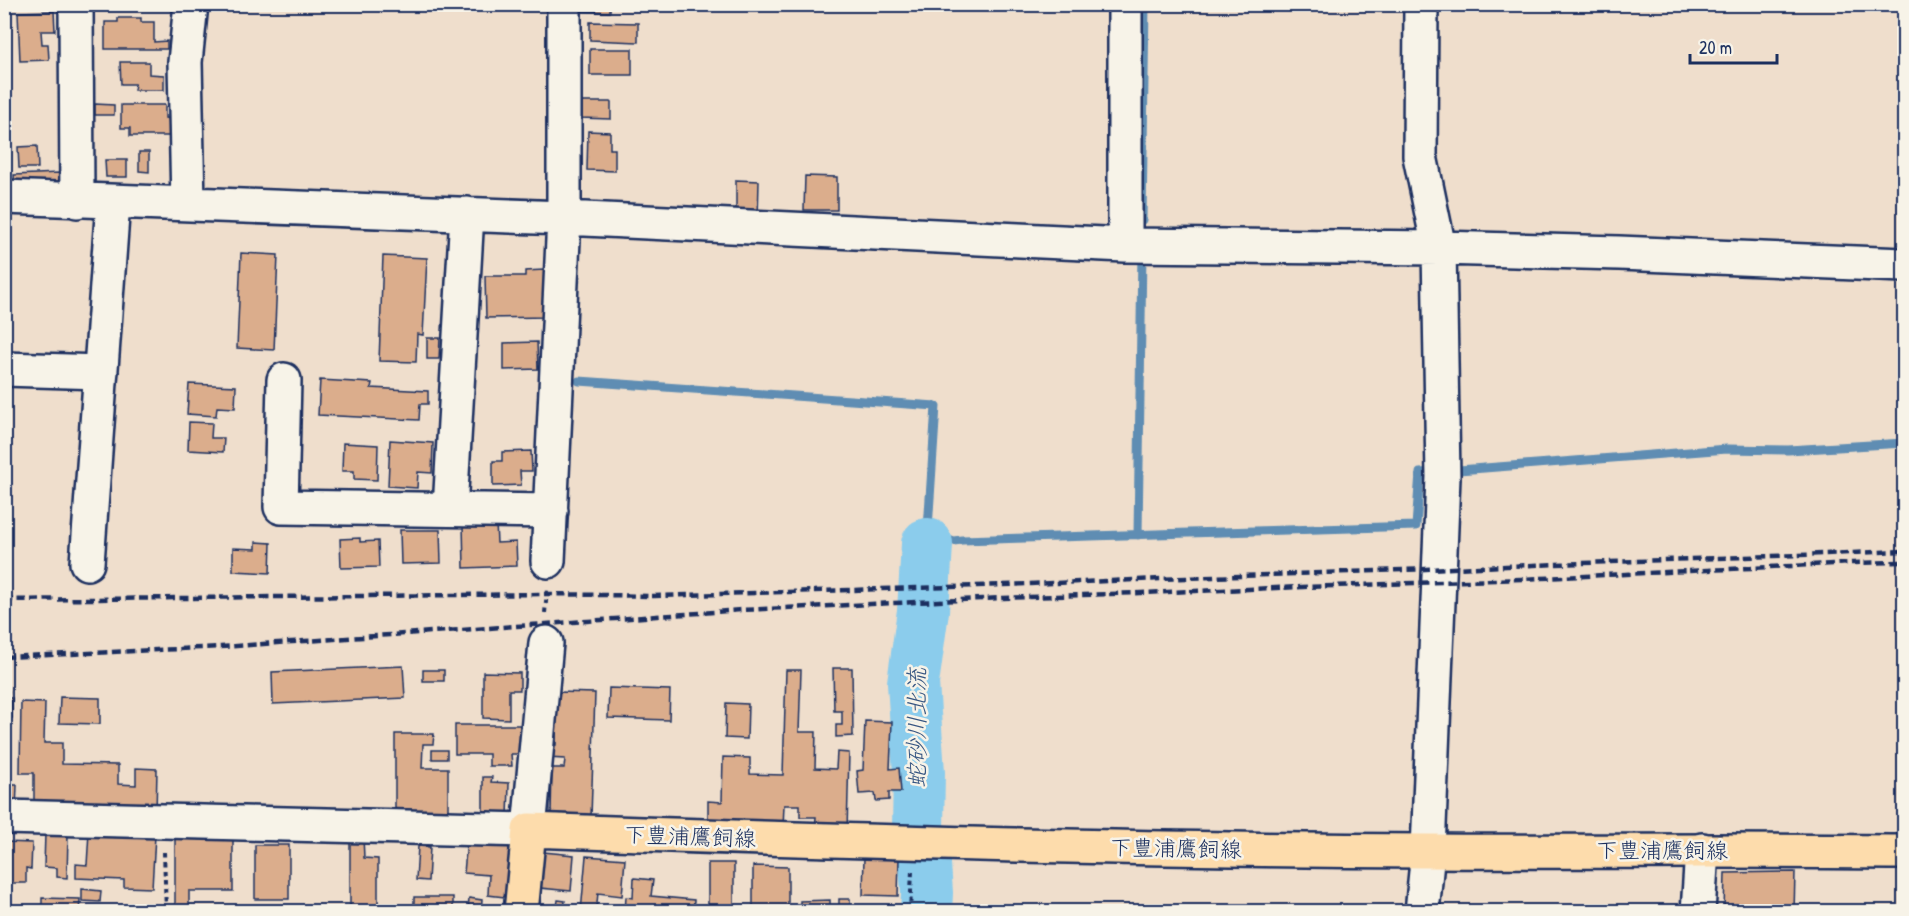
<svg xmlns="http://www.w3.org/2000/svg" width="1909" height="916" viewBox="0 0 1909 916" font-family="'Patrick Hand','Klee One',sans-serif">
<rect width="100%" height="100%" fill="#efdecc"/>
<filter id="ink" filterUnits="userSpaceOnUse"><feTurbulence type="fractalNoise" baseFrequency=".0167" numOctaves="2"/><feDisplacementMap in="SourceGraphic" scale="12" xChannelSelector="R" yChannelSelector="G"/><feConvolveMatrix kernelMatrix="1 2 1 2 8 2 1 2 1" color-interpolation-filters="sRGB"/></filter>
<g filter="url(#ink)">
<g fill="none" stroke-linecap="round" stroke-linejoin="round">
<!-- stream -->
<path stroke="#5e8db3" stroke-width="9" d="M1142,220L1145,4
M579,381L936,406L927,544L962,540L1416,526L1420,473L1727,449L1788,450L1904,443
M1138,535L1142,251"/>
<!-- river -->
<path stroke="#8bccec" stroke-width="52" d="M926,912L927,893L925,864L918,829L919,773L913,683L923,611L927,544"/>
</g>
<!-- building -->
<path fill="#dbad8c" stroke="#1b2f5e" stroke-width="1.5" d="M577,4H610V12L577,11Z
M54,11L55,31H41L42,44H48L49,60L20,61L18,12Z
M118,18H141V22H154V42L167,41V49H105V22H118Z
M590,22L638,23V42L590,40Z
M590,49H632V75H590Z
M120,62H149V74L164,75V90H134L135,84H121Z
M580,102H611V119L580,118Z
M95,104L114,105V115H95Z
M121,105H165V118L172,119V136H130V128H121Z
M588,131L610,132V149H615V171L587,170Z
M37,146L38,168H19L18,147Z
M139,152H149V172L139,171Z
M105,160H127V177H106Z
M59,173V194L15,195L14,175Z
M805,176L837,177V210H804Z
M736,180L759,181L758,219L736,218Z
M241,253L278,255L274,350L237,348Z
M383,256L427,258L423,335L417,334L416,362L379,361Z
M544,270L546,317L486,318L485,276H525V271Z
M427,338H440L439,359H427Z
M537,342L538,369L504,370V343Z
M320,380L372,383L371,388L428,391V404H420L419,420L318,415Z
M189,384L236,386L235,408L217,407L216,416L187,414Z
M189,422L212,423L211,438H224L223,452L188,450Z
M390,440L433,443L432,473L418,472L417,488L388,486Z
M343,443L378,445L377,480L354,479V471H342Z
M531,451L532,471H520L521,485L493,486V461H502V452Z
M463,524H496L497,543L516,542L517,566L464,568Z
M400,530H440L441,563L401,564Z
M360,538V542L378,541L379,567L341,568L340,539Z
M256,542L271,543L270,573L233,571V548L256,549Z
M403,666L405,698L273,704L272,672Z
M833,668H852L853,736L836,737V725H842V711H834Z
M423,670H444V681H423Z
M786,670H801L799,732H816L815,768L836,769L837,752L849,753L847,831L815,830L816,817H800V805H784L783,827L708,825V801L722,802L723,757L750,758V774L783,775Z
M483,672L520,673V690H509V719L483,718Z
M609,688L670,690L669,720L608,718Z
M4,691H9L8,698H12V718H4Z
M557,692L595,693L591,817L551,815L552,768H564L565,759L547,758V745H556Z
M60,697L100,698V724L59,723Z
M21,702L45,703L44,743H62V764L118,765V784L136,785V768L157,769L156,813L34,806V773H20Z
M726,703L748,704L747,739L725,738Z
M865,721L892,722L890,769L899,768L901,792H889V800L876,801L875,793L859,794L857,771L863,770Z
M455,725H520V754H511L512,766H489V754H455Z
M395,734H434L433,744H423L422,768H448V811L395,810Z
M432,750H447V759H432Z
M4,772H9V785H17L16,811L4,810Z
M483,777H492L491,782L509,783L508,817H483Z
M89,832L155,835L152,888L124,887V880L76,878V864L87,865Z
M175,832H233V891H189V909H175Z
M45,833L68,834L67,878L57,877V868L44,867Z
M350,837H363L364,858L378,859V912H350Z
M467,841L517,845L513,898L488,895L489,875L464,873Z
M4,842L32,843L31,869L26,868V883H4Z
M255,845H289V899H255Z
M418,846L430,847L428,881L416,880Z
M543,852L574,855L571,891L540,888Z
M586,856L625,859L622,896L598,893L596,912H581Z
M864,857L899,858L898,896L863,895Z
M708,863H734V905H716V912H708Z
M753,866L788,867V912H753Z
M1795,872L1794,912H1724L1725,873Z
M634,878L653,880L651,896L694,900L693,912H625L626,897L633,898Z
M82,889L101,891L100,902L82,901Z
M414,897H453V912H414Z
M42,898L80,899L79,912H4V906L42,908Z
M469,898L482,900L481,911L468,910Z
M839,899H850V912H839Z
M558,900L565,901L564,912H545L546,906L557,907Z
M830,900V912H800V901Z
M128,904L159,905V912H128Z"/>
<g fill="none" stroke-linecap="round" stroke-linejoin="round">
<defs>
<path id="minor" d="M76,4L77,201
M1421,4L1420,156L1439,248L1443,477L1428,851L1422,912
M4,197L564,218L1125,245L1439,248L1619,253L1904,265
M188,204L185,62L191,4
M1125,245V4
M4,369L101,372
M284,380L281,507L551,511
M450,509L467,214
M548,561L564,218V4
M87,563L113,202
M4,817L529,830L546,643
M1698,912L1702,850"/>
<path id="major" d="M521,912L529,830C829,841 1128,850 1428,851C1587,852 1745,850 1904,852"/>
</defs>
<!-- minor casing -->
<use href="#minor" stroke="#1b2f5e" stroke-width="38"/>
<!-- major casing -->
<use href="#major" stroke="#1b2f5e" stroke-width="38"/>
<!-- path -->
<path stroke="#1b2f5e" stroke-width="4" stroke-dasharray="4.5 4.5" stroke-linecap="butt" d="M545,613L547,590
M164,852L166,912
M910,912L912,871"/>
<!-- minor -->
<use href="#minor" stroke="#f7f3e8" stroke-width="33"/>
<!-- major -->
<use href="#major" stroke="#fddcac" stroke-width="33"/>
<!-- rail -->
<path stroke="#1b2f5e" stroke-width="4.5" stroke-dasharray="9 4.5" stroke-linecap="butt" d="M4,600L547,594L654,596L949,587L1904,551
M4,657L221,647L742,610L1003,598L1522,579L1853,563L1904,562"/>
</g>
</g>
<g text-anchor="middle" stroke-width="5" stroke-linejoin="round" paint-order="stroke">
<!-- street labels -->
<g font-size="22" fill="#1b2f5e" stroke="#f7f3e8">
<text transform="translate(690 836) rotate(2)" y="8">下豊浦鷹飼線</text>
<text transform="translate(1176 848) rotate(1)" y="8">下豊浦鷹飼線</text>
<text x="1662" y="858">下豊浦鷹飼線</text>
</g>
<!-- water labels -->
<g font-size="24" font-style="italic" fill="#375682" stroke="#f7f3e8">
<text transform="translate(917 728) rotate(-90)" y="8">蛇砂川北流</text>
</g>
</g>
<!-- margin -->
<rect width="1909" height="916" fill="none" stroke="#f7f3e8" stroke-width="24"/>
<rect x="12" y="12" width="1885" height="892" fill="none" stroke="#1b2f5e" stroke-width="2" filter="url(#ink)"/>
<!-- scale -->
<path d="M1690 54v9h87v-9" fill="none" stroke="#1b2f5e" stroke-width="3"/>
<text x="1699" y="54" font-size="18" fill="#1b2f5e" stroke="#f7f3e8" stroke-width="4.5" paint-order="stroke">20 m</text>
</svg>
